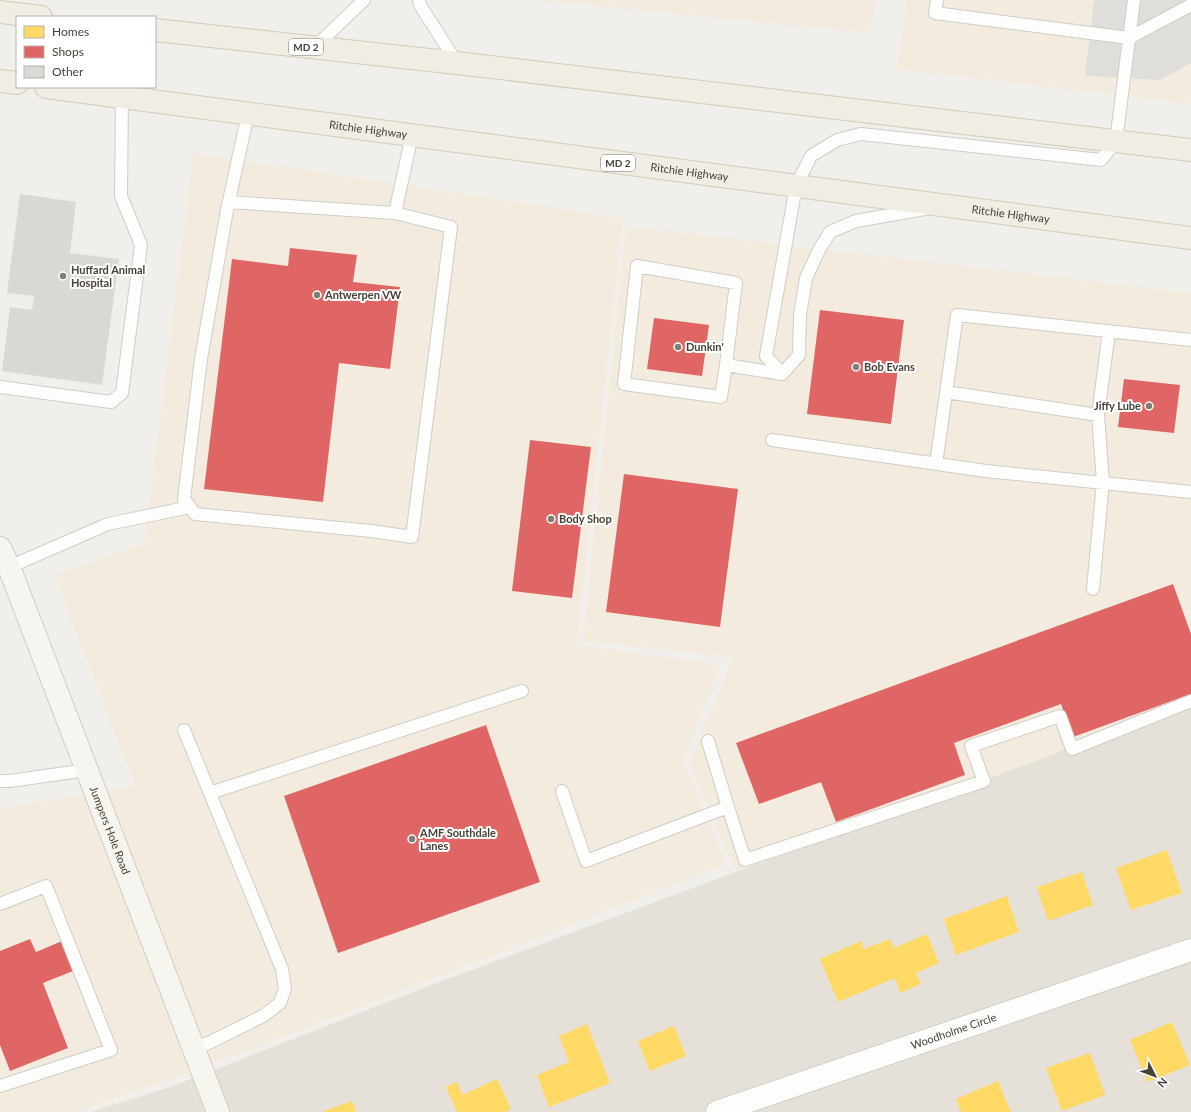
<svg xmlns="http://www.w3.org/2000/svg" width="1191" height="1112" viewBox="0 0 1191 1112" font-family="Lato,sans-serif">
<rect width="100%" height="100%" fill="#f1efeb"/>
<!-- residential -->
<path fill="#e5e1d8" d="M1191,703V1112H91L173,1086L426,987Z"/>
<!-- commercial -->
<path fill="#f3ebde" d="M537,0H876L871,33Z
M907,0H1191V104L897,69Z
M193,153L623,218L577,645L722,664L683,762L727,864L239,1054L78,1112H0V808L135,785L54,575L144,544Z
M626,226L1191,293V703L736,872L689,763L733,657L583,641Z"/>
<!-- parking -->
<path fill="#e0dedb" d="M1094,0H1191V63L1160,80L1085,76Z"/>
<!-- homes -->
<path fill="#ffd966" d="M1167,850L1182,893L1131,910L1116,868Z
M1082,872L1093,905L1048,921L1037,887Z
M1007,896L1019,932L956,955L944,919Z
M927,934L939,963L916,973L921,984L900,993L895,978L838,1002L820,959L861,941L864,949L890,939L894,948Z
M1172,1022L1190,1065L1148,1082L1130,1040Z
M587,1024L610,1083L549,1107L537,1075L569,1062L559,1036Z
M674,1026L686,1056L650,1071L638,1041Z
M1090,1053L1105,1095L1062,1111L1046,1068Z
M497,1079L511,1109L505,1112H457L446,1087L457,1082L462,1095Z
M998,1081L1011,1112H961L956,1099Z
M352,1101L356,1112H322Z"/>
<!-- shops -->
<path fill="#e06666" d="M290,248L357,255L353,282L400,287L390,369L339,363L323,502L204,489L232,259L288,266Z
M820,310L904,320L891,424L807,414Z
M654,318L709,325L702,376L647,369Z
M1124,379L1180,385L1174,433L1118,427Z
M530,440L591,447L572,598L512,591Z
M624,474L738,489L720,627L606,612Z
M1173,584L1191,634V694L1073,737L1061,704L954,743L965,775L836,822L821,782L759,804L736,743Z
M486,725L540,882L338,953L284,796Z
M30,939L36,952L62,941L73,971L43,983L68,1048L10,1071L0,1045V951Z"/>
<!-- building -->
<path fill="#dad8d3" d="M20,194L76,202L70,253L119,259L102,385L2,371L10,307L32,310L34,296L7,293Z"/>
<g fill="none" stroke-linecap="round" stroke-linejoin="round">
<defs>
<path id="lane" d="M419,0L420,5L457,63
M937,0L935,13L1129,38L1191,5
M314,48L364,0
M248,114L227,210L201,359L184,499L195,514L371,531L412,537L451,227L395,213L412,135
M229,202L395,213
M726,365L721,397L624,384L637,266L736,283L726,365L782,374
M782,374L766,356L796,186L811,156L837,140L861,134L1101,160L1116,141L1134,0
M782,374L799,355L800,315L806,278L819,250L830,232L856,221L925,209
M0,387L111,402L122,393L141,245L121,196L122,97
M946,392L1098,415
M772,440L986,471L1191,492
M936,464L957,315L1191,340
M9,567L108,524L190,507
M1093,589L1103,482L1098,415L1109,331
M184,730L282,969L285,989L280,1003L263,1016L194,1050
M0,781H10L87,770
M562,791L586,861L728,807L708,741
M210,793L522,691
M728,807L745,860L984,781L971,746L1060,716L1072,749L1191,701
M0,904L46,886L111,1050L0,1086"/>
<g id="street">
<path id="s1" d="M717,1112L1191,950"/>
</g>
<g id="secondary">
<path id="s2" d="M0,548L9,567L218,1112"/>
</g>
<g id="primary">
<path d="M0,12L41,17"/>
<path d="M155,30L457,63L1191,150"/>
<path d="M0,81L17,83"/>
<path id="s3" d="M46,87L1191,238"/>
</g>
</defs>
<!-- lane casing -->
<use href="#lane" stroke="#cfcdc8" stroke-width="14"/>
<!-- street casing -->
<use href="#street" stroke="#cfcdc8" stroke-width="24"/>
<!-- secondary casing -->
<use href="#secondary" stroke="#d0ccc2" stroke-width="24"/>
<!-- primary casing -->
<use href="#primary" stroke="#d3cbb8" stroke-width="24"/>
<!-- lane -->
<use href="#lane" stroke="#fdfdfc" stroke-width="12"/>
<!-- street -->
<use href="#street" stroke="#fdfdfc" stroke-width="22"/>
<!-- secondary -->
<use href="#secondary" stroke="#f7f5ef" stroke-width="22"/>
<!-- primary -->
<use href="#primary" stroke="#f1ede4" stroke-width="22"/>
</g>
<!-- markers -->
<g fill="#827e76" stroke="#fff" stroke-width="1.5">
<circle cx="63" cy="276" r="4"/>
<circle cx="317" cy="295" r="4"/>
<circle cx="678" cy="347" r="4"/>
<circle cx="856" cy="367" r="4"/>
<circle cx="1149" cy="406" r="4"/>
<circle cx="551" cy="519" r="4"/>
<circle cx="412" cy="839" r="4"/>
</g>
<g text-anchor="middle" stroke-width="4" stroke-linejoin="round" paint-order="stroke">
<!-- shield labels -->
<g fill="#fff" stroke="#7e7a73" stroke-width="1">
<rect x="289" y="39" width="34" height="16" rx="3"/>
<rect x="601" y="155" width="34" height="16" rx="3"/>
</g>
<g font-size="10" font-weight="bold" fill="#474137">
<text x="306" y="51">MD 2</text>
<text x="618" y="167">MD 2</text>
</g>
<!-- street labels -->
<g font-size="11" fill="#474137" stroke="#fff">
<text dy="4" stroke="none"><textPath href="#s3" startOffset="325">Ritchie Highway</textPath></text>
<text dy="4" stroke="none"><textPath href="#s3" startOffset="649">Ritchie Highway</textPath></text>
<text dy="4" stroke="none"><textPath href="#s3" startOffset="973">Ritchie Highway</textPath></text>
<text dy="4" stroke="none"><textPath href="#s2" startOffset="303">Jumpers Hole Road</textPath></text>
<text dy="4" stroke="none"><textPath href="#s1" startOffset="250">Woodholme Circle</textPath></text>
</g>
<!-- poi labels -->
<g font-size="11" font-weight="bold" fill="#474137" stroke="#fff" text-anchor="start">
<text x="71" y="274">Huffard Animal<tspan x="71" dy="13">Hospital</tspan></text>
<text x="325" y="299">Antwerpen VW</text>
<text x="686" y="351">Dunkin'</text>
<text x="864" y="371">Bob Evans</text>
<text x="1141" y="410" text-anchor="end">Jiffy Lube</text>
<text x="559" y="523">Body Shop</text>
<text x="420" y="837">AMF Southdale<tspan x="420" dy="13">Lanes</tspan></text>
</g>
</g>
<!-- legend -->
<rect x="16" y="16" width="140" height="72" fill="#ffffff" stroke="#b5b3af"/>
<rect x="24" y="26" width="20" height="12" fill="#ffd966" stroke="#b5b3af"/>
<text x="52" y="36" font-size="12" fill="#474137">Homes</text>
<rect x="24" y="46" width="20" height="12" fill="#e06666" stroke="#b5b3af"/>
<text x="52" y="56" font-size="12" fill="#474137">Shops</text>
<rect x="24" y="66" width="20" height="12" fill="#dad8d3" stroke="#b5b3af"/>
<text x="52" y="76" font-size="12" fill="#474137">Other</text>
<!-- north arrow -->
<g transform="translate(1155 1076) rotate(132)" stroke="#ffffff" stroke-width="3" paint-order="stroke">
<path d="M0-3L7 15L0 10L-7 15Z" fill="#474137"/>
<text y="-6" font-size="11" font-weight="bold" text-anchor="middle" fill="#474137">N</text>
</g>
</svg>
